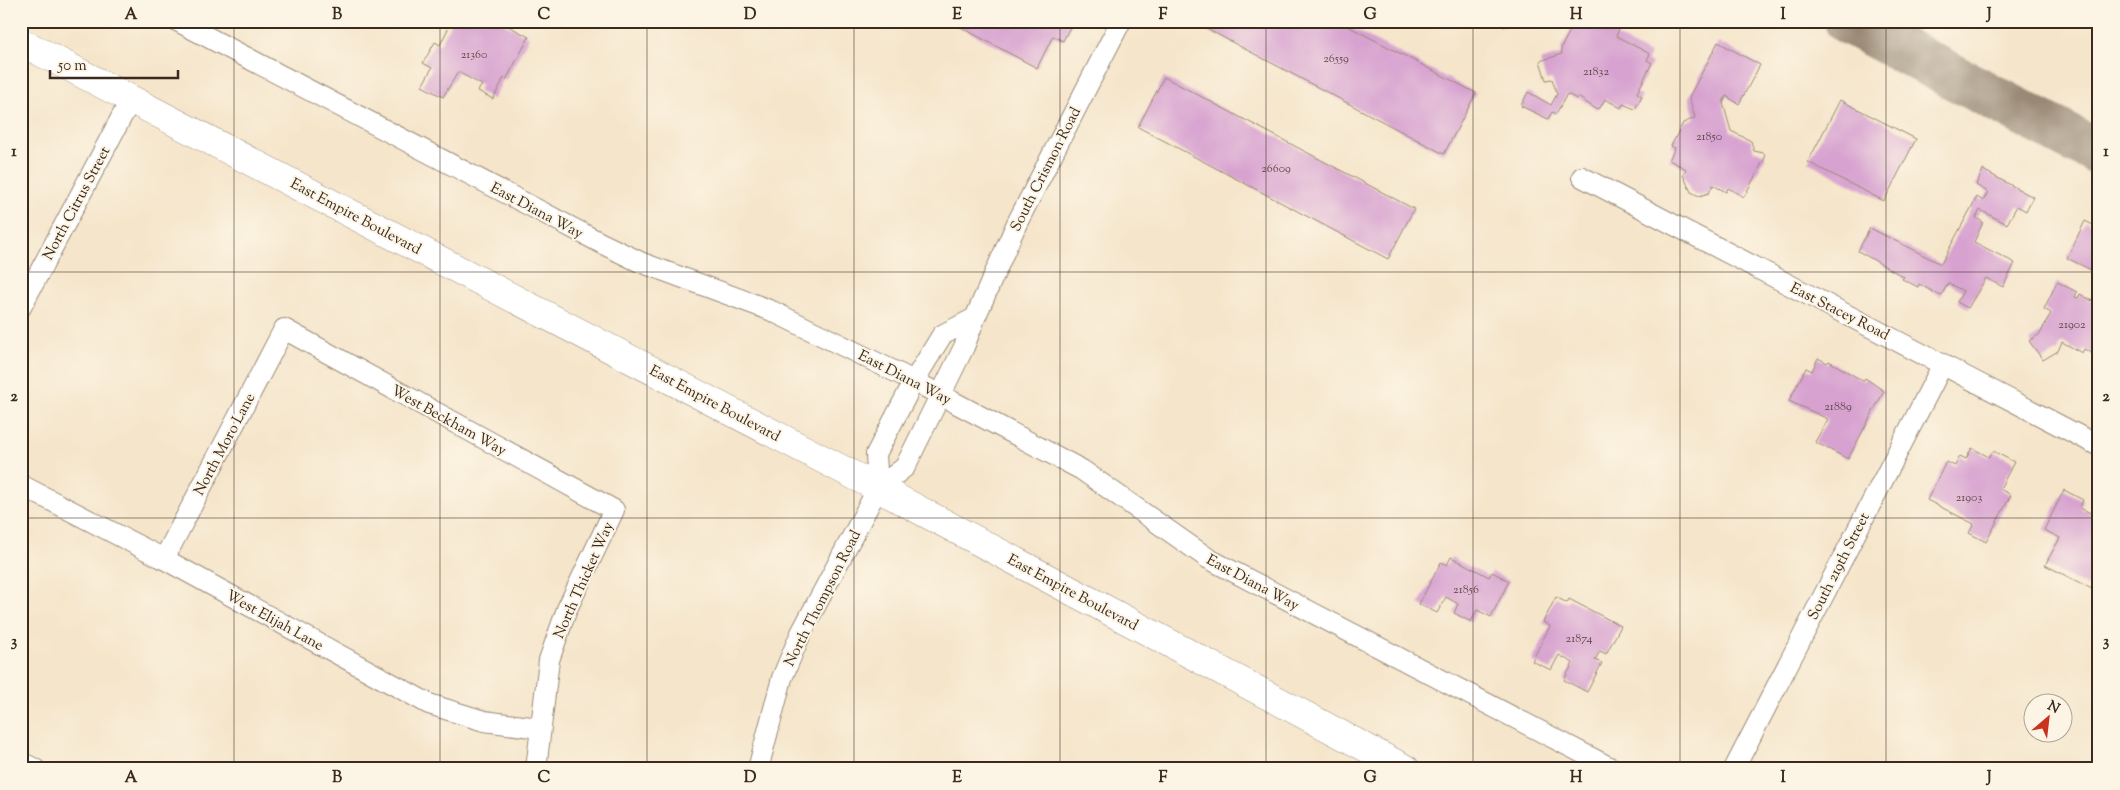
<svg xmlns="http://www.w3.org/2000/svg" width="2120" height="790" viewBox="0 0 2120 790" font-family="'Sorts Mill Goudy',serif">
<rect width="100%" height="100%" fill="#fcf5e5"/>
<filter id="ink" filterUnits="userSpaceOnUse"><feTurbulence type="fractalNoise" baseFrequency=".02" numOctaves="2"/><feDisplacementMap in="SourceGraphic" scale="10" xChannelSelector="R" yChannelSelector="G"/><feConvolveMatrix kernelMatrix="1 2 1 2 8 2 1 2 1" color-interpolation-filters="sRGB"/></filter>
<filter id="wash" filterUnits="userSpaceOnUse"><feTurbulence type="fractalNoise" baseFrequency=".0096" numOctaves="4" result="noise"/><feDisplacementMap in="SourceGraphic" scale="20" xChannelSelector="R" yChannelSelector="G"/><feGaussianBlur stdDeviation="1.12" result="paint"/><feColorMatrix in="noise" values="0 0 0 0 0 0 0 0 0 0 0 0 0 0 0 0 0 1.4 0 .05"/><feComposite in="paint" operator="in"/></filter>
<g filter="url(#wash)">
<rect width="100%" height="100%" fill="#f5e5ca"/>
<g fill="none" stroke-linecap="round" stroke-linejoin="round">
<!-- taxiway -->
<path stroke="#988874" stroke-width="46" d="M1847,21L2099,153"/>
</g>
<g id="blocks">
<!-- building -->
<path fill="#d7a1d0" d="M452,21H499L529,37L506,80L504,78L493,99L478,91L482,85L458,72L443,97L422,86L432,68L423,63L435,42L440,45Z
M949,21H1073L1063,41L1053,36L1037,68Z
M1192,21H1345L1344,24L1476,93L1444,154Z
M1494,21H1508L1505,27Z
M1575,21H1623L1616,36L1650,54L1647,60L1652,63L1637,93L1642,96L1635,109L1623,104L1621,108L1605,99L1600,108L1596,109L1578,97L1577,99L1567,94L1556,114L1552,112L1548,119L1521,106L1528,92L1551,105L1557,94L1552,79L1546,80L1540,61L1562,54L1561,48Z
M1718,42L1760,65L1739,104L1726,96L1723,103L1731,131L1751,141L1754,151L1764,153L1765,158L1744,197L1728,188L1726,192L1713,185L1709,193L1699,196L1691,192L1683,175L1686,169L1669,160L1675,148L1671,146L1683,123L1695,118L1689,97Z
M1164,77L1414,209L1388,259L1138,127Z
M1840,100L1916,139L1884,201L1808,162Z
M1983,170L2033,197L2026,211L2017,206L2007,224L1980,210L1976,218L1983,222L1974,242L2015,263L2003,287L1986,278L1968,308L1957,302L1963,291L1948,283L1941,296L1919,284L1918,287L1902,279L1904,277L1858,251L1870,228L1941,264L1977,197L1983,201L1988,192L1976,185Z
M2085,221L2099,228V274L2067,258Z
M2057,282L2077,292L2075,297L2078,298L2080,294L2096,303L2094,308L2099,310V352L2095,355L2084,349L2082,353L2062,342L2058,351L2043,360L2029,341L2040,334L2051,313L2044,309Z
M1818,358L1827,363L1829,361L1863,381L1865,378L1884,391L1848,459L1815,442L1828,419L1789,401L1806,368L1812,371Z
M1972,448L1989,457L1993,451L2014,462L2000,489L2011,495L1986,542L1969,533L1974,524L1927,500L1946,462L1955,466L1960,456L1966,459Z
M2064,490L2083,500L2080,508L2099,517V586L2096,591L2045,565L2060,538L2044,530Z
M1451,557L1489,577L1492,572L1509,581L1491,617L1477,610L1471,622L1454,613L1458,604L1446,597L1437,613L1419,604L1441,562L1447,565Z
M1556,597L1567,603L1569,599L1621,626L1606,654L1600,651L1595,660L1602,663L1587,692L1564,680L1573,663L1559,655L1551,670L1532,661L1550,626L1543,622Z"/>
</g>
</g>
<g filter="url(#ink)">
<use href="#blocks" fill-opacity="0" stroke="#988874" stroke-width="1"/>
<g fill="none" stroke-linecap="round" stroke-linejoin="round">
<defs>
<path id="street" d="M177,21L603,244L640,262L772,311L914,381L1082,470L1209,559L1613,769
M1582,177L2099,446
M21,307L131,99
M21,485L164,559L429,704L484,721L539,728
M878,488L876,454L914,381L942,335L975,318
M164,559L284,329L614,510L567,609L549,660L536,769
M21,762L35,769
M758,769L782,678L801,633L878,488L905,467L964,347L975,318L1017,223L1121,21
M1734,769L1943,364"/>
<path id="secondary" d="M21,42L878,488L1406,769"/>
</defs>
<!-- street casing -->
<use href="#street" stroke="#988874" stroke-width="22"/>
<!-- secondary casing -->
<use href="#secondary" stroke="#988874" stroke-width="29"/>
<!-- street -->
<use href="#street" stroke="#fff" stroke-width="20"/>
<!-- secondary -->
<use href="#secondary" stroke="#fff" stroke-width="28"/>
</g>
</g>
<!-- grid -->
<path fill="none" stroke="#3b2a1e" stroke-width="1" stroke-opacity="0.55" d="M234,21V769M440,21V769M647,21V769M854,21V769M1060,21V769M1266,21V769M1473,21V769M1680,21V769M1886,21V769M21,272H2099M21,518H2099"/>
<g text-anchor="middle" stroke-width="4" stroke-linejoin="round" paint-order="stroke">
<!-- number labels -->
<g font-size="12" fill="#62484a">
<text x="474" y="58">21360</text>
<text x="1336" y="62">26559</text>
<text x="1596" y="75">21832</text>
<text x="1709" y="140">21850</text>
<text x="1276" y="172">26609</text>
<text x="2072" y="328">21902</text>
<text x="1838" y="410">21889</text>
<text x="1969" y="501">21903</text>
<text x="1466" y="593">21856</text>
<text x="1579" y="642">21874</text>
</g>
<!-- street labels -->
<g font-size="15" fill="#3b2a1e" stroke="#fcf5e5">
<text transform="translate(1045 169) rotate(-63)" y="5">South Crismon Road</text>
<text transform="translate(76 203) rotate(-62)" y="5">North Citrus Street</text>
<text transform="translate(537 210) rotate(28)" y="5">East Diana Way</text>
<text transform="translate(356 216) rotate(28)" y="5">East Empire Boulevard</text>
<text transform="translate(1840 311) rotate(27)" y="5">East Stacey Road</text>
<text transform="translate(905 377) rotate(27)" y="5">East Diana Way</text>
<text transform="translate(715 403) rotate(28)" y="5">East Empire Boulevard</text>
<text transform="translate(449 420) rotate(29)" y="5">West Beckham Way</text>
<text transform="translate(224 444) rotate(-62)" y="5">North Moro Lane</text>
<text transform="translate(1838 566) rotate(-63)" y="5">South 219th Street</text>
<text transform="translate(583 580) rotate(-66)" y="5">North Thicket Way</text>
<text transform="translate(1253 582) rotate(28)" y="5">East Diana Way</text>
<text transform="translate(1073 592) rotate(28)" y="5">East Empire Boulevard</text>
<text transform="translate(822 598) rotate(-63)" y="5">North Thompson Road</text>
<text transform="translate(275 620) rotate(29)" y="5">West Elijah Lane</text>
</g>
</g>
<!-- margin -->
<rect width="2120" height="790" fill="none" stroke="#fcf5e5" stroke-width="55"/>
<!-- north arrow -->
<g transform="translate(2048 718) rotate(28)"><circle r="24" fill="#fcf5e5" stroke="#afa495"/>
<path d="M0-4L9 19L0 12L-9 19Z" fill="#c8321e"/>
<text y="-8" font-size="14" font-weight="bold" text-anchor="middle" fill="#3b2a1e">N</text>
</g>
<!-- scale -->
<path d="M50 70v8h128v-8" fill="none" stroke="#3b2a1e" stroke-width="2.5"/>
<text x="58" y="70" font-size="15" fill="#3b2a1e" stroke="#fcf5e5" stroke-width="4" paint-order="stroke">50 m</text>
<rect x="28" y="28" width="2064" height="734" fill="none" stroke="#3b2a1e" stroke-width="2"/>
<g font-size="16" text-anchor="middle" font-weight="bold" fill="#3b2a1e">
<text x="131" y="19">A</text>
<text x="337" y="19">B</text>
<text x="544" y="19">C</text>
<text x="750" y="19">D</text>
<text x="957" y="19">E</text>
<text x="1163" y="19">F</text>
<text x="1370" y="19">G</text>
<text x="1576" y="19">H</text>
<text x="1783" y="19">I</text>
<text x="1989" y="19">J</text>
<text x="14" y="156">1</text>
<text x="2106" y="156">1</text>
<text x="14" y="401">2</text>
<text x="2106" y="401">2</text>
<text x="14" y="646">3</text>
<text x="2106" y="646">3</text>
<text x="131" y="782">A</text>
<text x="337" y="782">B</text>
<text x="544" y="782">C</text>
<text x="750" y="782">D</text>
<text x="957" y="782">E</text>
<text x="1163" y="782">F</text>
<text x="1370" y="782">G</text>
<text x="1576" y="782">H</text>
<text x="1783" y="782">I</text>
<text x="1989" y="782">J</text>
</g>
</svg>
